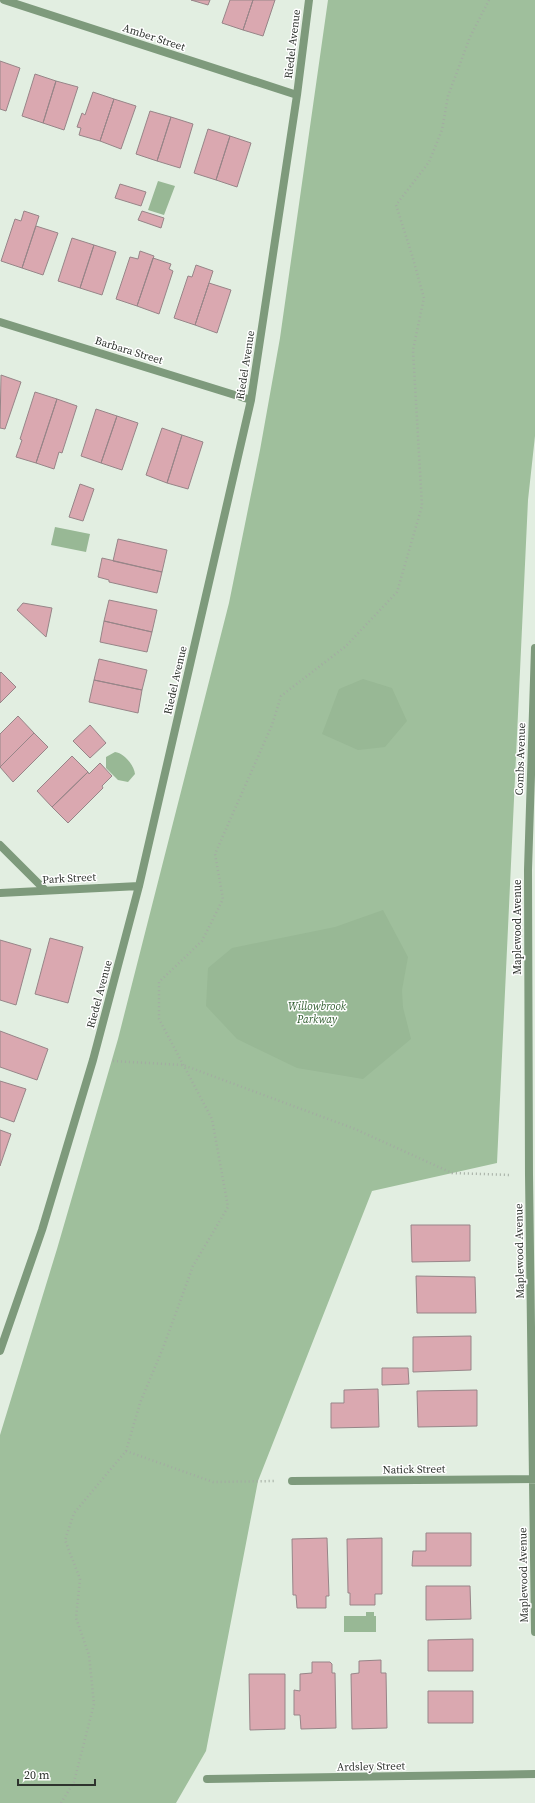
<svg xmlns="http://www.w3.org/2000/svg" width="535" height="1803" viewBox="0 0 535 1803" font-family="'Source Serif 4',serif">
<rect width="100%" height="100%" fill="#e2eee1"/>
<!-- forest -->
<path fill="#9fbf9c" d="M328,0H535V436L528,500L497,1163L372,1191L258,1481L206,1751L176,1803H0V1435L57,1249L118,1039L229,603L260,450L280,338Z"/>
<!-- water -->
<path fill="#98b895" d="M158,181L175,186L164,215L148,210Z
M55,527L90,534L86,552L51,545Z
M363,679L392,688L407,721L385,747L358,750L322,734L339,689Z
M115,752C124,753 134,765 135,774L128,782L118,780L106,768V757Z
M383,910L408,957L402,990L403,1007L411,1039L363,1079L297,1068L237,1039L206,1006L208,968L232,948L335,927Z
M366,1612H374V1616H376V1632H344V1616H366Z"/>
<!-- building -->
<path fill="#daa8b0" stroke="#978588" d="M191,0H210L208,5Z
M230,0H253L243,30L222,23Z
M253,0H275L263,36L243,30Z
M0,61L20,68L6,111L0,109Z
M35,74L56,81L43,123L22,116Z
M56,81L78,87L64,130L43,123Z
M93,92L114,99L100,141L79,135L81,128L77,127L82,113L85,115Z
M114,99L136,106L121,149L100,141Z
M150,111L171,117L157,161L136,154Z
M171,117L193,124L180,168L157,161Z
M208,129L230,136L216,180L194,173Z
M230,136L251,143L237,187L216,180Z
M120,184L146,192L141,206L115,198Z
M24,211L39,216L22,268L1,261L15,219L21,221Z
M142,211L164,218L161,228L138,220Z
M36,226L58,233L43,275L22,268Z
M72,238L94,245L80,288L58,281Z
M94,245L116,252L102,295L80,288Z
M140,251L154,256L137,306L116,299L130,257L138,259Z
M153,258L171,264L169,269L173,271L159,314L137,306Z
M196,265L213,271L195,325L174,318L188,276L192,277Z
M209,283L231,290L217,333L195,325Z
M1,375L21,382L5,429L0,428Z
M35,392L57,399L36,463L16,457L22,440L20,439Z
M57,399L77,406L62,453L59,452L54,469L36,463Z
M96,409L117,416L101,463L81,456Z
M117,416L138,423L122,470L101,463Z
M162,428L182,435L167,483L146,475Z
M182,435L203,442L188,489L167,483Z
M80,484L94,489L83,521L69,517Z
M118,539L167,550L162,572L113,561Z
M102,558L162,572L157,593L109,582V580L98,577Z
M109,600L157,610L152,632L104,621Z
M23,603L52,608L46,637L17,610Z
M104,621L152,632L147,652L100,642Z
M99,659L147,670L142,690L94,680Z
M1,672L16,687L0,703V673Z
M94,680L142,690L138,713L89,702Z
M18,716L34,733L0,767V734Z
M90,725L106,743L90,758L73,741Z
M34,733L48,747L13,782L0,767Z
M72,756L88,772L52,807L37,791Z
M100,763L112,776L102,786L103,788L68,823L52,807L88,772L89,774Z
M50,938L83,947L68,1003L35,994Z
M0,940L31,949L16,1005L0,1000Z
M0,1031L48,1049L37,1080L0,1067Z
M0,1081L26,1089L14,1122L0,1117Z
M0,1130L11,1134L0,1166Z
M411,1225H470V1261L412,1262Z
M416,1276L475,1277L476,1313H417Z
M471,1336V1370L413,1372V1337Z
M382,1368H408L409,1384L382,1385Z
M378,1389L379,1427L331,1428V1403H344V1390Z
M477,1390V1426L418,1427L417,1391Z
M426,1533H471V1566H412L413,1551H426Z
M327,1538L329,1596H326V1608H297L296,1595H293L292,1539Z
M382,1538V1594H375V1605H350V1593H348L347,1539Z
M426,1586H470L471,1619L426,1620Z
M473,1639V1671H428V1640Z
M381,1660V1673H386L387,1728L352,1729L351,1674L359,1673V1661Z
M312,1662H330L332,1664V1673H335L336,1728L301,1729L300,1715H294V1690L300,1691V1674L312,1673Z
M249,1674H285V1729L250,1730Z
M428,1691H473V1723H428Z"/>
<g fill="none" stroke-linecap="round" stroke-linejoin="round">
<!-- path -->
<path stroke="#a3aca2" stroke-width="2.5" stroke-dasharray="1 3" stroke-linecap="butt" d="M113,1061L183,1065L355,1129L452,1173L511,1175
M126,1451L213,1482L276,1481
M61,1803L74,1782L94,1704L89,1655L76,1618L80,1579L65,1540L74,1513L126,1451L140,1403L163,1348L193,1266L228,1207L212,1119L159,1019V982L202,941L223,899L215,854L272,725L281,696L346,646L397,592L422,506L413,350L424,298L412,255L396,205L429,162L442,130L448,96L470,37L489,0"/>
<!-- minor -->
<path stroke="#7e9a7c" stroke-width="8" d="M4,0L297,95
M0,322L251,400
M535,648L528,870L529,1175L535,1632
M0,845L45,890
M0,893L139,886
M0,1351L42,1230L93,1060L139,886L251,400L297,95L309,0
M292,1481L535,1479
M207,1779L535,1774"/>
</g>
<g text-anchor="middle" stroke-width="3" stroke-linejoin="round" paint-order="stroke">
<!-- street labels -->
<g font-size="11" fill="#2e332e" stroke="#fff">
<text transform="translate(154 37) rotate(18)" y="4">Amber Street</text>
<text transform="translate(292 44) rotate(-83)" y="4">Riedel Avenue</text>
<text transform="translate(129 350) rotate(17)" y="4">Barbara Street</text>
<text transform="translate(245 365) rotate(-81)" y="4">Riedel Avenue</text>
<text transform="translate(175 680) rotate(-77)" y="4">Riedel Avenue</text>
<text transform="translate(520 759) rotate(-88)" y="4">Combs Avenue</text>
<text transform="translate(69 878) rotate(-3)" y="4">Park Street</text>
<text transform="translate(517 927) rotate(-90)" y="4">Maplewood Avenue</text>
<text transform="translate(99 994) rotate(-75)" y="4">Riedel Avenue</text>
<text transform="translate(519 1251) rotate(-91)" y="4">Maplewood Avenue</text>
<text transform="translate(414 1469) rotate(-1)" y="4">Natick Street</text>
<text transform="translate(523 1575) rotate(-91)" y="4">Maplewood Avenue</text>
<text transform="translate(371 1766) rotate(-1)" y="4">Ardsley Street</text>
</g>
<!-- park labels -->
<g font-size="11" font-style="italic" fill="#2e5b2c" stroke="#fff">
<text x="317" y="1010">Willowbrook<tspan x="317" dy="13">Parkway</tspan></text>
</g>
</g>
<!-- scale -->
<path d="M18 1779v6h77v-6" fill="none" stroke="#2e332e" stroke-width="2"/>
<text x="24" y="1779" font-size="12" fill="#2e332e" stroke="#ffffff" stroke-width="3" paint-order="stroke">20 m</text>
</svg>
